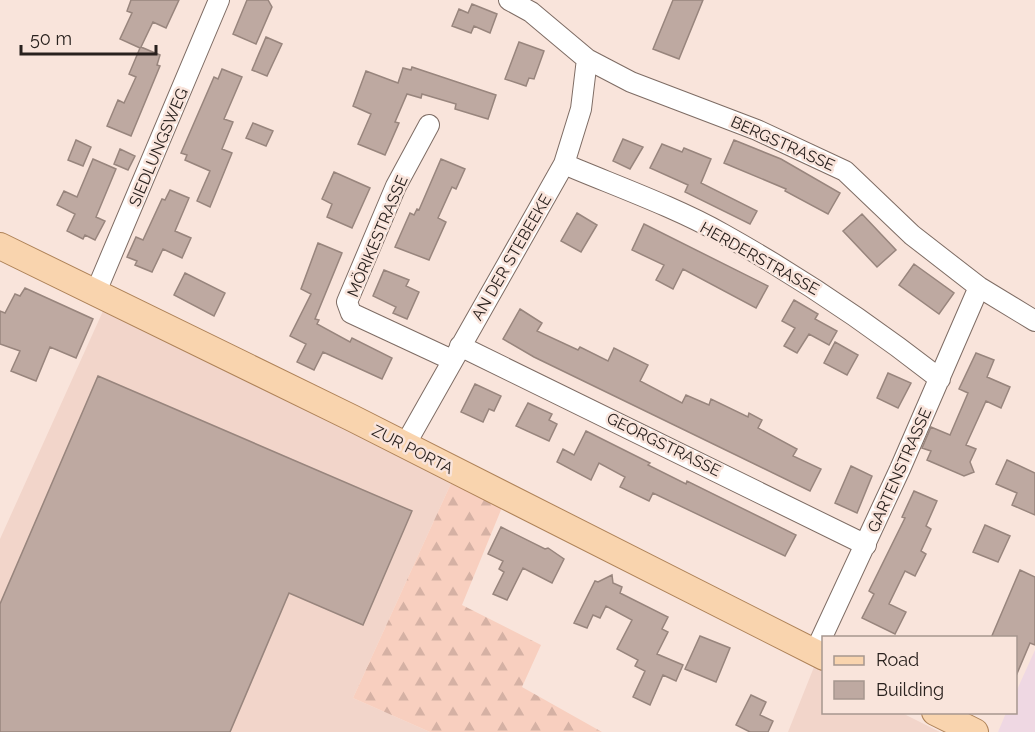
<svg xmlns="http://www.w3.org/2000/svg" width="1035" height="732" viewBox="0 0 1035 732" font-family="Raleway,sans-serif">
<defs>
<pattern id="forest-firs" width="22" height="20" patternUnits="userSpaceOnUse" patternTransform="scale(1.5)"><rect width="22" height="20" fill="#f8cfbf"/><path d="M5 1l3.5 6h-7zM16 11l3.5 6h-7z" fill="#d5b1a4"/></pattern>
</defs>
<rect width="100%" height="100%" fill="#f9e4db"/>
<!-- commercial -->
<path fill="#efd8e3" d="M1035,650V732H998L1006,713L1016,712V692Z"/>
<!-- built -->
<path fill="#f2d5ca" d="M103,311L453,479L353,698L430,732H0V539Z
M814,667L823,672L824,712L902,713L940,732H788Z"/>
<!-- forest -->
<path fill="url(#forest-firs)" d="M453,479L503,505L462,605L541,645L522,687L602,732H430L353,698Z"/>
<!-- building -->
<path fill="#bea9a1" stroke="#98857d" stroke-width="1.5" d="M131,0H179L166,28L153,22L141,47L160,55L157,65L160,66L131,136L107,126L118,100L124,103L136,77L129,74L140,48L120,39L132,13L127,11Z
M247,0H268L272,7L256,44L233,34Z
M673,0H703L679,59L653,49Z
M472,4L497,14L490,33L474,26L471,33L452,26L459,9L468,13Z
M266,37L282,44L267,76L252,70Z
M519,42L544,51L534,79L529,78L526,86L505,79Z
M412,67L496,95L488,119L455,109L456,104L422,94L421,98L407,94L395,122L399,123L385,155L358,144L371,114L353,106L366,71L398,83L403,68L411,70Z
M222,69L242,77L224,119L233,122L222,149L232,153L210,207L197,201L210,171L185,160L187,155L181,153L214,77L218,79Z
M253,123L273,131L266,146L246,138Z
M623,139L643,147L630,169L613,161Z
M76,140L91,147L83,166L68,160Z
M734,140L781,159L840,193L828,214L785,191L786,189L724,163Z
M662,144L682,152L684,148L711,159L701,183L757,211L750,224L685,192L688,185L650,168Z
M120,149L135,156L128,170L114,164Z
M93,159L116,169L96,217L105,221L95,240L85,235L83,239L67,231L75,214L57,205L64,191L77,197Z
M441,159L465,169L456,189L452,187L438,218L446,222L429,260L395,247L410,213L414,215L417,209L419,210Z
M334,172L370,188L352,228L327,217L332,204L322,199Z
M170,190L189,198L175,231L191,238L182,258L163,249L152,272L135,265L137,261L127,257L136,237L143,240L162,199L165,200Z
M577,213L597,225L581,252L561,241Z
M862,214L896,250L877,267L843,231Z
M644,224L768,286L756,308L683,269L673,289L656,280L664,265L632,250Z
M318,243L342,253L315,319L319,320L317,324L350,342L352,338L392,358L382,379L323,352L314,370L297,362L306,344L290,336L311,294L301,289Z
M914,264L954,293L939,314L899,285Z
M384,270L409,280L406,286L419,292L407,319L393,313L396,307L373,296Z
M185,273L225,293L214,316L174,295Z
M25,288L93,319L76,358L50,347L36,381L11,371L20,351L0,344V311L5,313L15,294L20,296Z
M794,300L818,314L815,319L837,331L829,345L809,334L797,353L784,346L795,328L782,321Z
M520,309L542,323L537,331L578,350L580,347L608,361L614,348L648,365L640,381L682,403L686,395L709,405L711,399L748,417L749,413L762,420L758,428L797,449L793,456L821,469L810,491L534,357L503,339Z
M835,342L858,355L847,375L824,363Z
M976,353L994,360L987,377L1010,387L1001,408L986,401L966,445L976,449L970,462L974,472L964,476L927,460L931,451L922,448L931,427L950,435L968,393L959,389Z
M888,373L911,383L898,408L877,398Z
M98,376L412,511L363,625L289,593L230,732H0V604Z
M475,384L501,396L494,411L489,409L483,422L461,412Z
M528,403L552,414L549,420L557,424L549,441L516,426Z
M586,431L650,463L648,465L686,484L687,481L796,535L785,556L653,493L649,501L620,487L625,477L599,463L591,480L557,462L563,449L574,455Z
M1007,460L1035,473V515L1012,505L1017,493L996,484Z
M851,466L872,476L857,513L835,503Z
M914,491L937,501L926,526L931,529L921,551L926,554L915,576L905,571L889,604L906,612L895,634L862,618L874,594L869,591L905,518L902,517Z
M985,525L1010,536L998,562L973,552Z
M501,527L545,549L548,548L564,559L552,583L523,568L507,600L493,594L504,572L499,569L503,561L488,554Z
M1020,570L1035,577V645L1030,643L1016,676V638H991Z
M612,575L613,583L622,587L620,593L668,617L662,629L668,632L657,654L683,665L676,681L663,675L650,705L633,697L645,671L635,666L638,660L617,649L632,620L606,606L600,618L593,615L587,628L574,623L595,581L598,582Z
M700,636L730,648L716,682L685,669Z
M751,695L766,702L760,715L773,721L768,732H750L736,725Z"/>
<g fill="none" stroke-linecap="round" stroke-linejoin="round">
<defs>
<path id="minor" d="M509,0L531,12L587,59L631,82L757,130L845,171L912,235L979,287L1035,321
M429,125L396,186L347,302L351,313L452,360
M564,164C616,186 675,207 723,234C800,277 871,325 940,379
M95,294L219,0
M460,346L866,545
M405,445L564,164L581,109L587,59
M815,652L900,469L979,287"/>
<path id="major" d="M0,246L352,418L824,657
M935,712L975,732"/>
</defs>
<!-- minor casing -->
<use href="#minor" stroke="#7e6c64" stroke-width="22"/>
<!-- major casing -->
<use href="#major" stroke="#ae8258" stroke-width="28"/>
<!-- minor -->
<use href="#minor" stroke="#fff" stroke-width="20"/>
<!-- major -->
<use href="#major" stroke="#f9d4ae" stroke-width="26"/>
</g>
<g text-anchor="middle" stroke-width="5" stroke-linejoin="round" paint-order="stroke">
<!-- street labels -->
<g font-size="16" fill="#29211e" stroke="#f9e4db">
<text transform="translate(783 143) rotate(24)" y="6">BERGSTRASSE</text>
<text transform="translate(158 147) rotate(-67)" y="6">SIEDLUNGSWEG</text>
<text transform="translate(377 236) rotate(-67)" y="6">MÖRIKESTRASSE</text>
<text transform="translate(511 257) rotate(-60)" y="6">AN DER STEBEEKE</text>
<text transform="translate(760 258) rotate(29)" y="6">HERDERSTRASSE</text>
<text transform="translate(664 444) rotate(26)" y="6">GEORGSTRASSE</text>
<text transform="translate(413 449) rotate(27)" y="6">ZUR PORTA</text>
<text transform="translate(899 470) rotate(-66)" y="6">GARTENSTRASSE</text>
</g>
</g>
<!-- legend -->
<rect x="822" y="636" width="195" height="78" fill="#f9e4db" stroke="#a6968f" stroke-width="1.5"/>
<rect x="834" y="656" width="30" height="9" fill="#f9d4ae" stroke="#a6968f" stroke-width="1.5"/>
<text x="876" y="666" font-size="18" fill="#29211e">Road</text>
<rect x="834" y="681" width="30" height="18" fill="#bea9a1" stroke="#a6968f" stroke-width="1.5"/>
<text x="876" y="696" font-size="18" fill="#29211e">Building</text>
<!-- scale -->
<path d="M21 45v9h135v-9" fill="none" stroke="#29211e" stroke-width="3"/>
<text x="30" y="45" font-size="18" fill="#29211e" stroke="#f9e4db" stroke-width="4.5" paint-order="stroke">50 m</text>
</svg>
